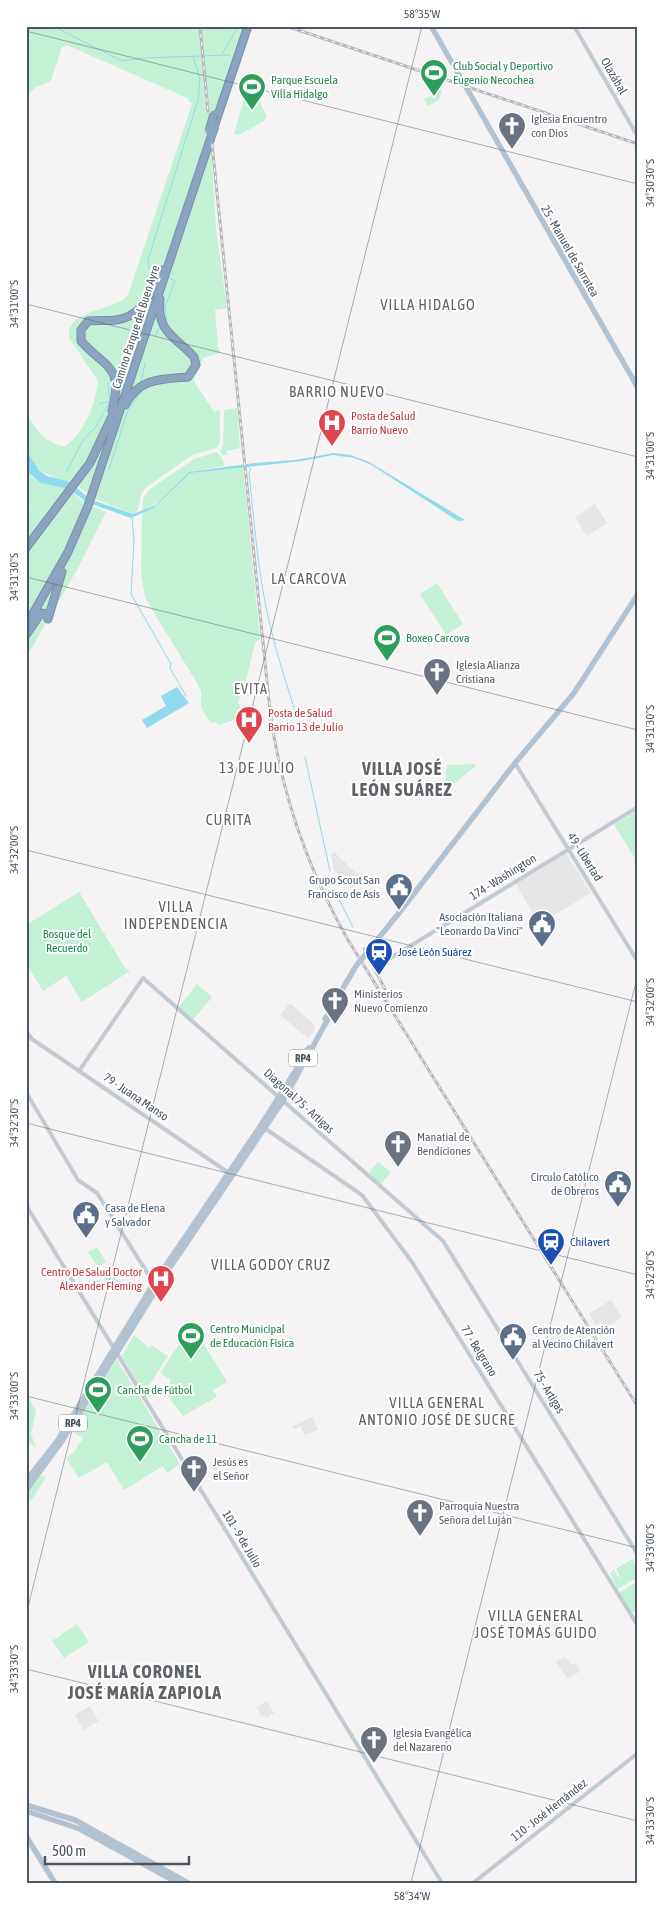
<svg xmlns="http://www.w3.org/2000/svg" width="664" height="1909" viewBox="0 0 664 1909" font-family="'Asap Condensed',sans-serif">
<rect width="100%" height="100%" fill="#f5f3f3"/>
<!-- education -->
<path fill="#e6e4e5" d="M595,504L607,523L587,536L575,517Z
M334,852L363,880L354,890L334,870L331,855Z
M566,853L591,893L539,924L516,884Z
M290,1003L316,1026L309,1039L280,1015Z
M611,1300L622,1317L605,1329L601,1322L596,1325L589,1314Z
M312,1417L318,1430L304,1435L301,1426L294,1429L292,1427Z
M565,1656L570,1664H576L580,1671L568,1679L556,1662Z
M267,1701L274,1713L266,1718L264,1715L262,1717L256,1707Z
M90,1706L98,1721L84,1730L75,1715Z"/>
<!-- green -->
<path fill="#c3f1d5" d="M26,26H244L194,174L203,170L211,145L216,228L227,308L215,310L218,346L220,353L203,358L194,381L214,412L220,410V442L217,448L194,454L148,486L142,492L137,513L133,514C120,508 106,504 94,498C87,495 82,487 75,485C27,468 26,464 26,414C36,428 46,445 65,446C84,434 96,402 98,381L70,339C61,310 117,311 128,295L192,104L187,98L67,45L62,47L51,81L36,87L26,96Z
M434,86L442,89L439,100L428,106L424,99L432,95Z
M253,87L267,117L264,121L239,135L234,134L247,88Z
M237,408L240,448L226,451L227,455H222L220,451L223,445L224,410Z
M217,452L223,460L224,466L189,472L161,501L142,511L143,498L150,489L194,459Z
M243,467L260,639L255,643L246,681L238,703L241,705L236,719L219,725L216,722L211,723L201,708V691L194,678L145,598L141,572L142,514L154,508L190,473Z
M26,471C40,490 60,479 69,489C80,501 90,506 106,512L78,568L26,658V513L30,507L26,501Z
M437,583L463,624L446,635L420,594Z
M475,764L476,766L444,792L447,765Z
M638,810V863L614,825Z
M79,892L125,968L130,971L82,1002L66,976L43,991L26,963V925Z
M197,984L212,997L193,1020L178,1008Z
M378,1162L391,1172L381,1184L368,1174Z
M97,1247L106,1262L98,1267L88,1252Z
M109,1267L119,1283L110,1288L101,1273Z
M194,1328L227,1382L213,1390L217,1397L183,1416L164,1391L171,1380L160,1373L177,1347Z
M134,1335L149,1348L151,1345L168,1356L144,1393L122,1356Z
M117,1360L180,1464L167,1473L163,1466L124,1490L107,1462L79,1478L66,1458L74,1452L83,1438L71,1431Z
M26,1393L36,1411L31,1434L36,1448L26,1439Z
M40,1475L46,1477L31,1501L26,1494L37,1476Z
M632,1559L638,1568V1577L617,1589L610,1573L614,1570L619,1578L620,1577L616,1569Z
M638,1581V1609L632,1613L619,1593Z
M77,1624L89,1642L64,1658L52,1641Z"/>
<!-- water -->
<path fill="#90daee" d="M26,450L39,470L47,476L67,481L92,500L133,514L156,505L189,472L255,463L295,460L334,453L351,455L369,462L465,520L458,521L370,464L354,458L333,455L302,461L190,473L154,508L131,518L86,502L69,489L41,483L26,471Z
M177,687L189,703L147,728L142,720L166,706L161,696Z"/>
<g fill="none" stroke-linecap="round" stroke-linejoin="round">
<!-- stream -->
<path stroke="#90daee" stroke-width="1" d="M53,26L122,61L144,58L230,55
M254,26L255,27
M222,54L238,26
M157,274L149,269L148,260L198,100L200,79L193,56
M165,323L167,321L165,307L175,281L167,277
M155,336L160,326
M141,382L145,363
M99,404L110,401L108,383
M129,407L132,405L142,390
M248,466L251,469L249,473C254,518 257,563 266,607C273,642 284,676 295,711
M109,469L129,407
M67,471L82,442L96,426L110,401H112
M132,518L134,541L131,594L171,664
M171,664L170,668L186,696
M305,757L330,871
M335,891L353,927"/>
<defs>
<path id="highway" d="M215,124L248,26
M125,405C139,378 161,379 188,377L196,365L194,357C176,337 156,332 160,299
M112,411C124,365 106,369 81,341V330L88,321C98,320 107,321 116,320C143,317 151,291 162,270
M26,548L90,463L116,408
M48,619L62,572
M26,626L68,552L88,506L210,140
M26,635L41,613L47,614L48,619"/>
</defs>
<!-- highway casing -->
<use href="#highway" stroke="#7690ad" stroke-width="9"/>
<!-- minor -->
<path stroke="#c1cad2" stroke-width="4" d="M574,26L638,137
M515,763L638,962
M379,965L638,807
M26,1031L32,1039L229,1173
M79,1071L143,978L443,1241L638,1555
M26,1092L78,1180L97,1193L155,1285
M263,1127L362,1195L412,1262L638,1626
M26,1205L442,1883
M473,1883L638,1753"/>
<!-- major -->
<path stroke="#b3c2d1" stroke-width="5.5" d="M431,26L459,75
M458,73L638,388
M399,913L515,763L574,693L638,594
M301,1056L309,1048
M26,1481L58,1440L154,1283L261,1125L301,1062
M26,1490L62,1441L171,1266L283,1101L334,1008
M26,1805L75,1820L188,1883
M26,1811L80,1829L178,1883
M26,1836L55,1883"/>
<!-- highway -->
<use href="#highway" stroke="#8ba5c1" stroke-width="7"/>
<defs>
<path id="rail" d="M200,26L208,111
M286,26L638,144
M212,144L270,711C281,793 307,868 348,940L638,1407
M364,949L385,989"/>
</defs>
<!-- rail casing -->
<use href="#rail" stroke="#b5b8bd" stroke-width="3"/>
<!-- rail -->
<use href="#rail" stroke="#fff" stroke-width="1" stroke-dasharray="4" stroke-linecap="butt"/>
<defs>
<path id="highway-bridge" d="M209,131L214,114
M210,140L215,126"/>
</defs>
<!-- highway-bridge casing -->
<use href="#highway-bridge" stroke="#7690ad" stroke-width="9" stroke-linecap="butt"/>
<!-- major-bridge -->
<path stroke="#b3c2d1" stroke-width="5.5" d="M325,1019L356,966L399,913"/>
<!-- highway-bridge -->
<use href="#highway-bridge" stroke="#8ba5c1" stroke-width="7"/>
</g>
<!-- ticks -->
<path fill="none" stroke="#4a5661" stroke-width="1" stroke-opacity="0.45" d="M26,31L638,184M26,304L638,457M26,577L638,730M26,850L638,1002M26,1123L638,1275M26,1396L638,1548M26,1615L422,26M26,1669L638,1821M411,1883L638,974"/>
<!-- icons -->
<defs>
<symbol id="stadium-pin" viewBox="-11 -11 22 30"><path d="M0 17L-7.5 6A9.5 9.5 0 1 1 7.5 6Z" fill="#2e9e5b" stroke="#fff"/><path d="M0-5a6.5 5 0 1 0 0 10a6.5 5 0 1 0 0-10ZM-3.5-1.8h7v3.6h-7Z" fill="#fff"/></symbol>
<symbol id="church-pin" viewBox="-11 -11 22 30"><path d="M0 17L-7.5 6A9.5 9.5 0 1 1 7.5 6Z" fill="#6b7280" stroke="#fff"/><path d="M-1.2-6h2.4v3.5h3.3v2.4h-3.3V6h-2.4V-.1h-3.3v-2.4h3.3Z" fill="#fff"/></symbol>
<symbol id="hospital-pin" viewBox="-11 -11 22 30"><path d="M0 17L-7.5 6A9.5 9.5 0 1 1 7.5 6Z" fill="#e0444e" stroke="#fff"/><path d="M-5-5h3v3.5h4V-5h3V5h-3V1.5h-4V5h-3Z" fill="#fff"/></symbol>
<symbol id="civic-pin" viewBox="-11 -11 22 30"><path d="M0 17L-7.5 6A9.5 9.5 0 1 1 7.5 6Z" fill="#5c6f8a" stroke="#fff"/><path d="M-.6-6.5H3V-4.5H.6V-3L4-1V1h2V6H-6V1h2V-1L-.6-3ZM-1.2 2.5V6h2.4V2.5Z" fill="#fff"/></symbol>
<symbol id="station-pin" viewBox="-11 -11 22 30"><path d="M0 17L-7.5 6A9.5 9.5 0 1 1 7.5 6Z" fill="#1a4fb4" stroke="#fff"/><path d="M-3-6H3Q5-6 5-4V2Q5 4 3 4L4.5 6H3L1.5 4h-3L-3 6H-4.5L-3 4Q-5 4-5 2V-4Q-5-6-3-6ZM-3.5-4v3h7v-3ZM-3.5 1v1.5H-2V1ZM2 1v1.5H3.5V1Z" fill="#fff"/></symbol>
</defs>
<g fill-rule="evenodd">
<use href="#stadium-pin" x="418" y="57" width="32" height="43"/>
<use href="#stadium-pin" x="236" y="71" width="32" height="43"/>
<use href="#church-pin" x="496" y="110" width="32" height="43"/>
<use href="#hospital-pin" x="316" y="407" width="32" height="43"/>
<use href="#stadium-pin" x="371" y="622" width="32" height="43"/>
<use href="#church-pin" x="421" y="656" width="32" height="43"/>
<use href="#hospital-pin" x="233" y="704" width="32" height="43"/>
<use href="#civic-pin" x="383" y="871" width="32" height="43"/>
<use href="#civic-pin" x="526" y="908" width="32" height="43"/>
<use href="#station-pin" x="363" y="936" width="32" height="43"/>
<use href="#church-pin" x="319" y="985" width="32" height="43"/>
<use href="#church-pin" x="382" y="1128" width="32" height="43"/>
<use href="#civic-pin" x="602" y="1168" width="32" height="43"/>
<use href="#civic-pin" x="70" y="1199" width="32" height="43"/>
<use href="#station-pin" x="535" y="1226" width="32" height="43"/>
<use href="#hospital-pin" x="145" y="1263" width="32" height="43"/>
<use href="#stadium-pin" x="175" y="1320" width="32" height="43"/>
<use href="#civic-pin" x="497" y="1321" width="32" height="43"/>
<use href="#stadium-pin" x="82" y="1374" width="32" height="43"/>
<use href="#stadium-pin" x="124" y="1423" width="32" height="43"/>
<use href="#church-pin" x="178" y="1453" width="32" height="43"/>
<use href="#church-pin" x="404" y="1497" width="32" height="43"/>
<use href="#church-pin" x="358" y="1724" width="32" height="43"/>
</g>
<g text-anchor="middle" stroke-width="4" stroke-linejoin="round" paint-order="stroke">
<!-- shield labels -->
<g fill="#fff" stroke="#808990" stroke-width="1">
<rect x="289" y="1049.5" width="28" height="17" rx="4"/>
<rect x="59" y="1414.5" width="28" height="17" rx="4"/>
</g>
<g font-size="11" font-weight="bold" fill="#4a5661">
<text x="303" y="1062">RP4</text>
<text x="73" y="1427">RP4</text>
</g>
<!-- leisure labels -->
<g font-size="12" fill="#27864d" stroke="#fff" text-anchor="start">
<text x="453" y="70">Club Social y Deportivo<tspan x="453" dy="14">Eugenio Necochea</tspan></text>
<text x="271" y="84">Parque Escuela<tspan x="271" dy="14">Villa Hidalgo</tspan></text>
<text x="406" y="642">Boxeo Carcova</text>
<text x="210" y="1333">Centro Municipal<tspan x="210" dy="14">de Educación Física</tspan></text>
<text x="117" y="1394">Cancha de Fútbol</text>
<text x="159" y="1443">Cancha de 11</text>
</g>
<!-- street labels -->
<g font-size="12" fill="#4a5661" stroke="#fff">
<text transform="translate(614 76) rotate(60)" y="4">Olazábal</text>
<text transform="translate(570 251) rotate(60)" y="4">25 - Manuel de Sarratea</text>
<text transform="translate(136 327) rotate(-72)" y="4">Camino Parque del Buen Ayre</text>
<text transform="translate(585 857) rotate(58)" y="4">49 - Libertad</text>
<text transform="translate(503 877) rotate(-32)" y="4">174 - Washington</text>
<text transform="translate(136 1097) rotate(34)" y="4">79 - Juana Manso</text>
<text transform="translate(299 1101) rotate(42)" y="4">Diagonal 75 - Artigas</text>
<text transform="translate(479 1351) rotate(58)" y="4">77 - Belgrano</text>
<text transform="translate(549 1392) rotate(58)" y="4">75 - Artigas</text>
<text transform="translate(242 1539) rotate(59)" y="4">101 - 9 de Julio</text>
<text transform="translate(549 1810) rotate(-38)" y="4">110 - José Hernández</text>
</g>
<!-- worship labels -->
<g font-size="12" fill="#5b616d" stroke="#fff" text-anchor="start">
<text x="531" y="123">Iglesia Encuentro<tspan x="531" dy="14">con Dios</tspan></text>
<text x="456" y="669">Iglesia Alianza<tspan x="456" dy="14">Cristiana</tspan></text>
<text x="354" y="998">Ministerios<tspan x="354" dy="14">Nuevo Comienzo</tspan></text>
<text x="417" y="1141">Manatial de<tspan x="417" dy="14">Bendiciones</tspan></text>
<text x="213" y="1466">Jesús es<tspan x="213" dy="14">el Señor</tspan></text>
<text x="439" y="1510">Parroquia Nuestra<tspan x="439" dy="14">Señora del Luján</tspan></text>
<text x="393" y="1737">Iglesia Evangélica<tspan x="393" dy="14">del Nazareno</tspan></text>
</g>
<!-- health labels -->
<g font-size="12" fill="#be3a42" stroke="#fff" text-anchor="start">
<text x="351" y="420">Posta de Salud<tspan x="351" dy="14">Barrio Nuevo</tspan></text>
<text x="268" y="717">Posta de Salud<tspan x="268" dy="14">Barrio 13 de Julio</tspan></text>
<text x="142" y="1276" text-anchor="end">Centro De Salud Doctor<tspan x="142" dy="14">Alexander Fleming</tspan></text>
</g>
<!-- service labels -->
<g font-size="12" fill="#4e5e75" stroke="#fff" text-anchor="end">
<text x="380" y="884">Grupo Scout San<tspan x="380" dy="14">Francisco de Asís</tspan></text>
<text x="523" y="921">Asociación Italiana<tspan x="523" dy="14">"Leonardo Da Vinci"</tspan></text>
<text x="599" y="1181">Círculo Católico<tspan x="599" dy="14">de Obreros</tspan></text>
<text x="105" y="1212" text-anchor="start">Casa de Elena<tspan x="105" dy="14">y Salvador</tspan></text>
<text x="532" y="1334" text-anchor="start">Centro de Atención<tspan x="532" dy="14">al Vecino Chilavert</tspan></text>
</g>
<!-- park labels -->
<g font-size="12" fill="#17864f" stroke="#fff">
<text x="67" y="938">Bosque del<tspan x="67" dy="14">Recuerdo</tspan></text>
</g>
<!-- transit labels -->
<g font-size="12" fill="#164399" stroke="#fff" text-anchor="start">
<text x="398" y="956">José León Suárez</text>
<text x="570" y="1246">Chilavert</text>
</g>
<!-- neighbourhood labels -->
<g font-size="14" letter-spacing="1" fill="#5f6368" stroke="#fff">
<text x="251" y="694">EVITA</text>
</g>
<!-- quarter labels -->
<g font-size="15" letter-spacing="1" fill="#5f6368" stroke="#fff">
<text x="428" y="310">VILLA HIDALGO</text>
<text x="337" y="397">BARRIO NUEVO</text>
<text x="309" y="584">LA CARCOVA</text>
<text x="257" y="773">13 DE JULIO</text>
<text x="229" y="825">CURITA</text>
<text x="176" y="912">VILLA<tspan x="176" dy="17">INDEPENDENCIA</tspan></text>
<text x="271" y="1270">VILLA GODOY CRUZ</text>
<text x="437" y="1408">VILLA GENERAL<tspan x="437" dy="17">ANTONIO JOSÉ DE SUCRE</tspan></text>
<text x="536" y="1621">VILLA GENERAL<tspan x="536" dy="17">JOSÉ TOMÁS GUIDO</tspan></text>
</g>
<!-- district labels -->
<g font-size="18" font-weight="bold" letter-spacing="1" fill="#5f6368" stroke="#fff">
<text x="402" y="775">VILLA JOSÉ<tspan x="402" dy="21">LEÓN SUÁREZ</tspan></text>
<text x="145" y="1678">VILLA CORONEL<tspan x="145" dy="21">JOSÉ MARÍA ZAPIOLA</tspan></text>
</g>
</g>
<!-- border -->
<rect width="664" height="1909" fill="none" stroke="#ffffff" stroke-width="55"/>
<!-- scale -->
<path d="M45 1856v8h144v-8" fill="none" stroke="#4a5661" stroke-width="2.5"/>
<text x="52" y="1856" font-size="15" fill="#4a5661" stroke="#ffffff" stroke-width="4" paint-order="stroke">500 m</text>
<rect x="28" y="28" width="608" height="1854" fill="none" stroke="#4a5661" stroke-width="2"/>
<g font-size="12" text-anchor="middle" fill="#4a5661">
<text x="422" y="18">58°35'W</text>
<text transform="translate(650 183) rotate(-90)" y="4">34°30'30"S</text>
<text transform="translate(14 304) rotate(-90)" y="4">34°31'00"S</text>
<text transform="translate(650 456) rotate(-90)" y="4">34°31'00"S</text>
<text transform="translate(14 577) rotate(-90)" y="4">34°31'30"S</text>
<text transform="translate(650 729) rotate(-90)" y="4">34°31'30"S</text>
<text transform="translate(14 850) rotate(-90)" y="4">34°32'00"S</text>
<text transform="translate(650 1002) rotate(-90)" y="4">34°32'00"S</text>
<text transform="translate(14 1123) rotate(-90)" y="4">34°32'30"S</text>
<text transform="translate(650 1275) rotate(-90)" y="4">34°32'30"S</text>
<text transform="translate(14 1396) rotate(-90)" y="4">34°33'00"S</text>
<text transform="translate(650 1548) rotate(-90)" y="4">34°33'00"S</text>
<text transform="translate(14 1669) rotate(-90)" y="4">34°33'30"S</text>
<text transform="translate(650 1821) rotate(-90)" y="4">34°33'30"S</text>
<text x="412" y="1900">58°34'W</text>
</g>
</svg>
